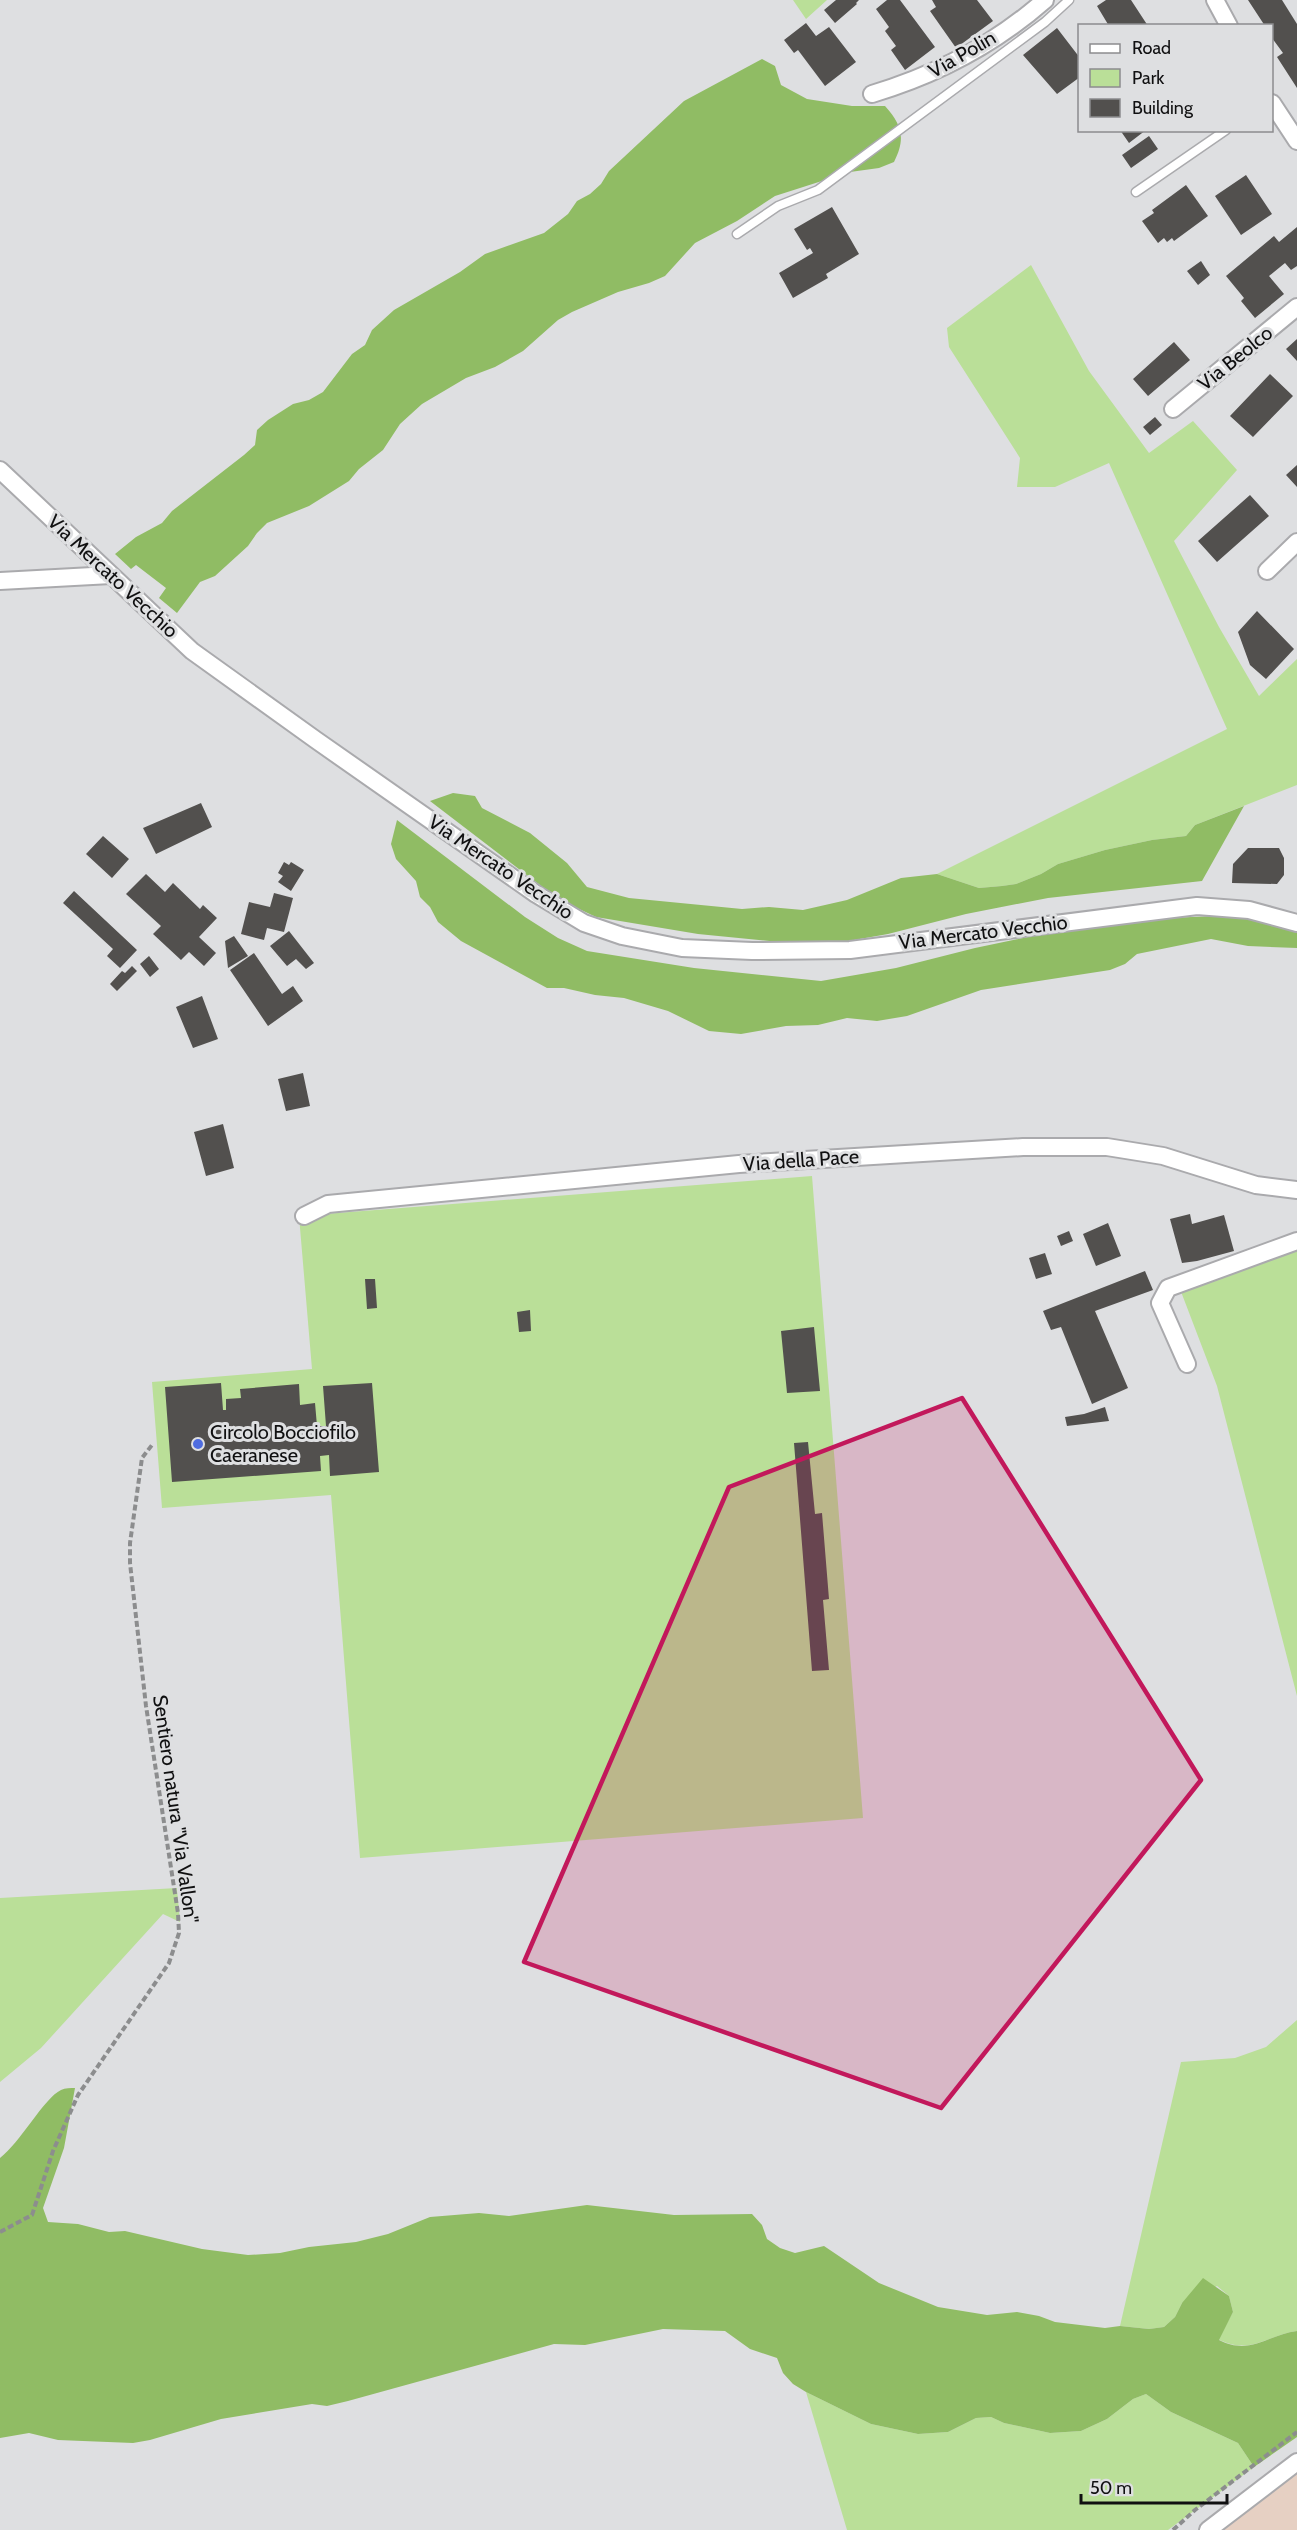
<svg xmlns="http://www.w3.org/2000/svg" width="1297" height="2530" viewBox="0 0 1297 2530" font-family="Cabin,sans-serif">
<rect width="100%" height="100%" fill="#dedfe1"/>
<!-- industrial -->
<path fill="#e6d0c3" d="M1297,2473V2530H1215Z"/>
<!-- green -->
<path fill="#badf98" d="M793,0H827L806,19Z
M1031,265L1089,371L1149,453L1193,421L1237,470L1174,541L1219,627L1259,696L1297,659V785L1195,825L1186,836L1152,840L1105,850L1058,864L1041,874L1016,884L1002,886L979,888L937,874L1227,729L1109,463L1055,487H1017L1020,458L949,347L947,328Z
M812,1176L863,1818L360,1858L331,1495L162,1508L152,1382L312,1369L299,1216Z
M1297,1248V1696L1217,1386L1180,1289Z
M177,1888L180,1922L163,1914L41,2048L0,2082V1898Z
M1297,2020V2331C1267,2335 1250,2356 1218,2339L1233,2312L1229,2296L1217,2286L1182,2303L1175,2317L1164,2327L1149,2329L1120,2326L1181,2062L1235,2058L1266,2047Z
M806,2392L871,2424L918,2434L948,2432L976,2418L991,2417L1004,2423L1050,2433L1081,2431L1107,2419L1133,2399L1146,2394L1171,2412L1238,2443L1254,2467L1168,2530H847Z"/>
<!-- forest -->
<path fill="#90bc64" d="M762,59L775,66L781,85L807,99L852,106H885C902,125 906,138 894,162L879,168L850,172L775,196L737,221L695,243L665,276L649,283L618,292L572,312L558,320L523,351L495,367L466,378L422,404L400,424L383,450L359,469L349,481L309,506L267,523L257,533L248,546L215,576L200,582L177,613L159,598L166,588L136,565L131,569L115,554L136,537L162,523L172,511L244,455L255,445L257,430L268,420L293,404L309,400L323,392L352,354L365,345L372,330L394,310L460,272L485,254L544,233L568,214L577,201L590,194L601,184L609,171L684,101Z
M453,793L475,796L482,808L530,833L567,863L587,887L629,898L742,909L769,907L803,910L847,900L901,878L937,874L979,888L1002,886L1016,884L1041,874L1058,864L1105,850L1152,840L1186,836L1195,825L1244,806L1202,881L1048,898L966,914L888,934L820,946L698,934L596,917L575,907L545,889L430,801Z
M397,820L525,917L558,938L587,951L694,968L821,981L896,968L975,948L1052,932L1169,918L1238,915L1264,920L1297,932V948L1248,946L1211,939L1137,954L1125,964L1110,970L981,990L907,1016L877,1021L847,1018L818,1025L786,1026L741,1034L709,1031L668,1011L624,998L595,995L564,988H547L461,941L438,922L430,907L420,897L416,881L396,859L391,844Z
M75,2088L64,2148L43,2208L48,2222L78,2224L109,2232L125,2231L202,2249L248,2255L280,2253L309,2247L356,2242L388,2234L430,2217L479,2213L509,2216L587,2205L674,2215L752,2214L762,2225L767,2239L780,2248L795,2253L824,2246L879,2283L938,2307L987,2315L1017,2312L1039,2316L1055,2322L1105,2328L1120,2326L1149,2329L1164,2327L1175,2317L1182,2303L1203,2278L1229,2296L1233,2312L1219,2340C1250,2356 1267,2335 1297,2331V2437L1254,2467L1238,2443L1171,2412L1146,2394L1133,2399L1107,2419L1081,2431L1050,2433L1004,2423L991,2417L976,2418L948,2432L918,2434L871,2424L806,2392L793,2384L783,2373L777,2358L750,2349L725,2331L663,2329L585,2345L554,2344L348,2401L327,2406L312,2404L221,2419L150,2440L133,2443L58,2440L29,2433L0,2438V2158C20,2143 44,2098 61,2090C65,2088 71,2088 75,2088Z"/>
<!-- building -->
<path fill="#52504e" d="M836,0H859L856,3L857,4L835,23L824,10Z
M887,0H900L935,47L905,70L891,50L896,46L885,31L889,27L876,9Z
M932,0H977L993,21L956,48L930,11L936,7Z
M1106,0H1131L1148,26H1109L1097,6Z
M1248,0H1282L1297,24V88L1277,57L1283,53L1272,38V26H1265Z
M806,23L816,36L829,27L856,62L825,86L798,50L794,53L784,40Z
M1057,28L1080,58V77L1057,94L1023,55Z
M1120,130H1146L1129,143Z
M1149,136L1158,149L1131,168L1122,155Z
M1246,175L1272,214L1241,235L1215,196Z
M1186,185L1208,216L1174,241L1172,238L1167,242L1164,238L1158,243L1142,221L1154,213L1152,210Z
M832,207L859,254L826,274L828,278L793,298L779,273L813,253L810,248L807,250L794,229Z
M1297,227V266L1291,270L1285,263L1269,276L1284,294L1255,318L1241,301L1244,298L1226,276L1274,236L1279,242Z
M1201,261L1210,275L1198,285L1187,271Z
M1297,339V361L1286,349Z
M1174,342L1190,360L1148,396L1133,379Z
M1270,374L1293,396L1253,437L1230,416Z
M1155,417L1162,425L1150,435L1143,427Z
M1297,465V487L1286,475Z
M1250,495L1269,516L1217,562L1198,541Z
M1257,611L1294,649L1266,679L1250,665L1238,632Z
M201,803L212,827L156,854L143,828Z
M103,836L129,859L112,878L86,854Z
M1248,848H1279L1284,858V875L1277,884L1232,883L1233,864Z
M284,862L289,865L291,862L304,870L291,891L278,882L283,876L278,873Z
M146,874L165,892L173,883L200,909L203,905L217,918L199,937L216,953L204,966L189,952L181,960L153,934L161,926L126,894Z
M74,891L137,950L120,968L107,956L113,949L63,903Z
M274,893L293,898L284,932L267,928L264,940L241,934L249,902L270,907Z
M289,931L314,963L306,969L296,959L287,966L270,946Z
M234,936L248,956L228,968L225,941Z
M254,953L282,994L293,986L303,1001L268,1026L230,970Z
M149,956L159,969L150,977L140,964Z
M132,966L137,971L117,991L110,984L122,971L125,973Z
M202,996L218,1039L193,1048L176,1007Z
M303,1073L310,1106L286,1111L278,1079Z
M223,1124L234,1168L206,1176L194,1132Z
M1190,1214L1192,1224L1224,1215L1234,1251L1197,1261L1182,1263L1170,1219Z
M1108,1223L1121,1256L1096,1266L1083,1234Z
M1069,1231L1073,1241L1061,1246L1057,1236Z
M1045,1253L1052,1274L1036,1279L1029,1258Z
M1145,1271L1153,1290L1095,1311L1128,1388L1092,1404L1061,1327L1051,1330L1043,1311Z
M365,1279H375L377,1308L367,1309Z
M530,1310L531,1331L519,1332L517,1312Z
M814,1327L820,1391L787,1393L781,1331Z
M221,1383L223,1410H226V1399L241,1398L240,1389L299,1384L300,1405L315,1403L317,1426H326L323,1386L372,1383L379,1472L330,1476L329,1455L320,1456L321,1471L172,1482L165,1387Z
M1105,1407L1109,1421L1067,1426L1065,1417L1084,1414Z
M808,1442L815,1514L822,1513L829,1599L823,1600L829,1670L812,1671L794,1443Z"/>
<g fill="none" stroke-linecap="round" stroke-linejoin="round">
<defs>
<path id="lane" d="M1136,192L1226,130
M737,234L778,206L818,190L1045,22L1069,0"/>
<path id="street" d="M1215,0L1229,26
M872,94C936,75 995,44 1045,0
M1272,103L1297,141
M1173,409L1297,307
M0,470L192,651L316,740L536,894L584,923L622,936L682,948L752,951L850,950L1197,906L1249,910L1297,923
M1267,571L1297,542
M0,581L111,575
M304,1216L328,1204L739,1164L1023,1147H1107L1163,1156L1256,1185L1297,1190
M1187,1364L1160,1303L1168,1288L1297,1241
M1208,2530L1297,2462"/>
</defs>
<!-- lane casing -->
<use href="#lane" stroke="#aaaaad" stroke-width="11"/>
<!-- street casing -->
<use href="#street" stroke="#aaaaad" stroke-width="20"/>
<!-- path -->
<path stroke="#8c8d8e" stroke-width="4" stroke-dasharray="6 3" stroke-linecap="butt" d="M0,2232L32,2215L53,2151L78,2095L169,1963L179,1933L178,1913L146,1706L130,1563V1543L142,1458L152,1445
M1173,2530L1195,2510L1297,2432"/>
<!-- lane -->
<use href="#lane" stroke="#fff" stroke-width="8"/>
<!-- street -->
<use href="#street" stroke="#fff" stroke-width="16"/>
</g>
<!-- marked area -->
<path fill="#c2185b" fill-opacity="0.2" stroke="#c2185b" stroke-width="4.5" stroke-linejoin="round" d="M962,1398L1201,1780L941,2108L524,1962L729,1487Z"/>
<!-- markers -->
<circle fill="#4e6ce0" stroke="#dedfe1" stroke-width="2" cx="198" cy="1444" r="6"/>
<g text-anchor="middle" stroke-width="6" stroke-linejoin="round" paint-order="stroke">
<!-- street labels -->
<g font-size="20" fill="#101011" stroke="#dedfe1">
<text transform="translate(962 54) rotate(-30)" y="7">Via Polin</text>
<text transform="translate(1235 358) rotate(-39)" y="7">Via Beolco</text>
<text transform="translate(113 576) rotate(43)" y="7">Via Mercato Vecchio</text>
<text transform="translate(501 867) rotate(34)" y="7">Via Mercato Vecchio</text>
<text transform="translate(983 932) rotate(-7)" y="7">Via Mercato Vecchio</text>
<text transform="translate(801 1160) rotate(-4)" y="7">Via della Pace</text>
<text transform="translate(176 1809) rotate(82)" y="7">Sentiero natura "Via Vallon"</text>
</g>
<!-- poi labels -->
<g font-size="20" fill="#101011" stroke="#dedfe1" text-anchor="start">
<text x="210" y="1439">Circolo Bocciofilo<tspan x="210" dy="23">Caeranese</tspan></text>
</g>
</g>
<!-- legend -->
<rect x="1078" y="24" width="195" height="108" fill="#dedfe1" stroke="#8c8c8e" stroke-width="1.5"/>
<rect x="1090" y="44" width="30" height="9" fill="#ffffff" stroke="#8c8c8e" stroke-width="1.5"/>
<text x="1132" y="54" font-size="18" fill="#101011">Road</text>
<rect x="1090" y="69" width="30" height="18" fill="#badf98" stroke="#8c8c8e" stroke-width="1.5"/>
<text x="1132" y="84" font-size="18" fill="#101011">Park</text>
<rect x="1090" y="99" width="30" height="18" fill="#52504e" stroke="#8c8c8e" stroke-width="1.5"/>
<text x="1132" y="114" font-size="18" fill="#101011">Building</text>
<!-- scale -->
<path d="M1081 2494v9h146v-9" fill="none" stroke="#101011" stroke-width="3"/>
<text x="1090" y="2494" font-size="18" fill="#101011" stroke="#dedfe1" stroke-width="4.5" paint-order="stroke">50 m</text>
</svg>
